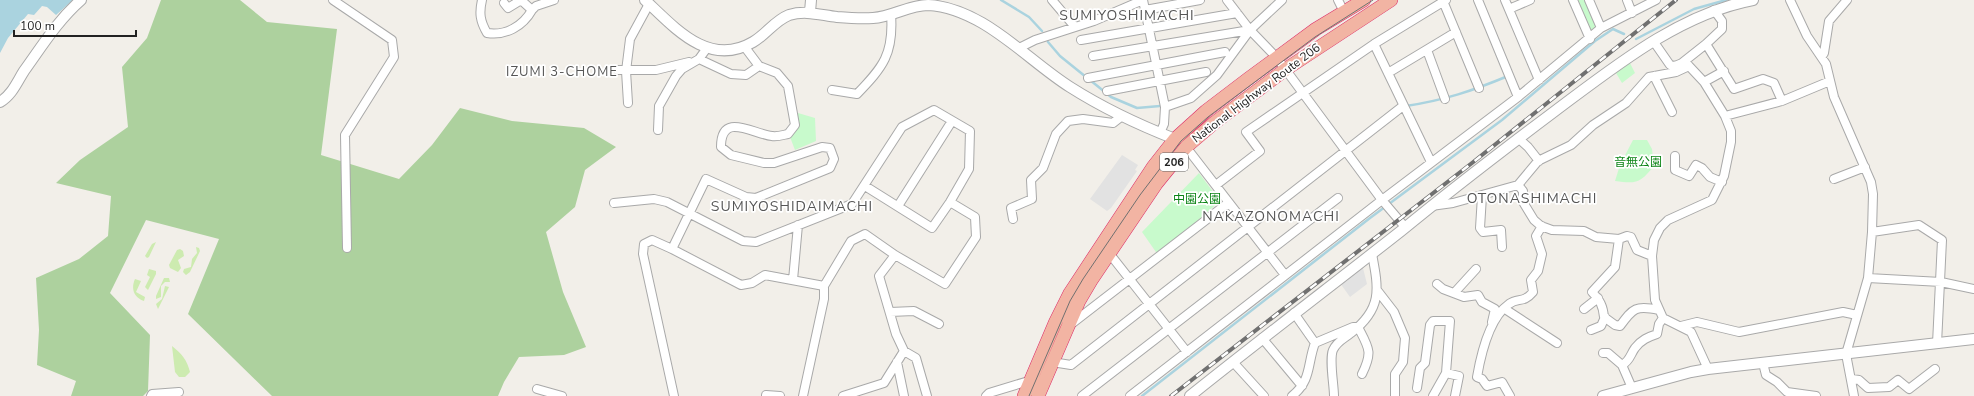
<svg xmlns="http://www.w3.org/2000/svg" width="1974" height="396" viewBox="0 0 1974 396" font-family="'Nunito Sans','Noto Sans JP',sans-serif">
<rect width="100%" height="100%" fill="#f2efe9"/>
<!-- grass -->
<path fill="#cdebb0" d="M156,242L149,257L147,258L145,256L152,244Z
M196,247L199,248L200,251L190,272L186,275L183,272L184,269L191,267L192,259L197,253Z
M180,249L183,251L184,256L178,260L181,268L178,272L170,268L169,265L177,250Z
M149,269L156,271V274L148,290L145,287L150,277L147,275Z
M164,278H169L170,282H165L161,286V297L156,299V296Z
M135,279L141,281L136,292L145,297L144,301C133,297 131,288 135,279Z
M165,286L169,287L158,309L156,304L162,299Z
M172,346C182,354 187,360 190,372L185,377H179L175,372Z"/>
<!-- forest -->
<path fill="#add19e" d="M161,0H240L267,22L337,29L321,155L399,179L432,145L460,108L512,121L584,128L616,147L585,170L575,207L546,232L563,292L586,347L564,355L519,357L504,382L498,396H272L188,314L219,239L146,220L110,293L150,335L148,391L143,396H71L76,381L37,365L39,330L36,278L79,259L108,236L111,196L56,183L80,160L128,127L122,67L147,38Z"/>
<!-- park -->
<path fill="#c8facc" d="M1575,0H1587L1598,26L1590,33Z
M1630,63L1635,73L1622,83L1616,73Z
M798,113L815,118L816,141L795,150L790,137C797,129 798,123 798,113Z
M1633,140H1647L1652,149L1654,166C1640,183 1637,184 1615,181L1620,165Z
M1199,173L1220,201L1158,255L1142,232Z"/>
<!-- parking -->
<path fill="#e2e2e2" d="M1122,155L1138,165L1135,170L1137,171L1111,208L1107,211L1090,199Z
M1362,264L1367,284L1350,297L1340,283Z"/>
<!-- water -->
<path fill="#aad3df" d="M0,0H73L56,15L47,7L42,6L34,15L28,14L8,38L0,53Z"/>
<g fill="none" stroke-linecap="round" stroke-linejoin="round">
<!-- stream -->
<path stroke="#aad3df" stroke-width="2.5" d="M1001,0L1029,17L1042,31
M1636,39L1694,9L1726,0
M1048,42L1060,56L1086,77
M1090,80L1111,97L1137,108L1160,106
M1406,106C1445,100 1472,91 1508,76
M1142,396L1370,218L1502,120L1595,41L1613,29L1624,34"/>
<defs>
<path id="minor" d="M333,0L392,40L394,57L345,135L347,248
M482,0C479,13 480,21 487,33C506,36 523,26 532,10
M1052,0L1075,27
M1143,0L1165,107L1164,124L1160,133
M1227,0L1250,30L1277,58L1382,200L1405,227
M1338,0L1344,12
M1478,0L1518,97
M1505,0L1539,80
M1573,0L1590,39
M1589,0L1601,28
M1627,0L1632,13
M1790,0L1807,36L1826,64L1834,97L1871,182L1873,194L1872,232L1868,278L1846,354L1854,396
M1443,1L1479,88
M504,3L508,8L521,0L532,10L536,6L554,0
M1509,9L1530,0
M1145,10L1200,0
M1081,40L1237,13
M1654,42L1670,65L1675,66L1682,63L1689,66L1704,82L1725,116L1731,131V142L1724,176L1712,200L1668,220L1660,228L1654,240L1652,256L1655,300L1663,318L1691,332L1708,369
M1374,44L1431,162
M1706,44L1734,89L1763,79L1774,83L1782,101
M744,46L759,66L777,73L788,86L795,125L788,134C783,135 777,137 772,136C753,134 721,111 721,147L731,155L764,163H774L822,147L830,148L834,159L830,168L756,198L746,197L706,179L672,249L741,285L752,283L765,275L824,286V299L803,396
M707,48L699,59L731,74L746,75L759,66
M1019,48L1035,40L1094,21L1143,0
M1427,50L1445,99
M1093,56L1250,30
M1822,56L1824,53L1829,21L1847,0
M1682,63L1706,44L1722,29V21L1714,10
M618,70H656L689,62
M1388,73L1456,32
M1654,76L1672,112
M1088,78L1225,52
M1704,82L1724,71
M832,90L857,94C883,67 894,54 891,14
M1107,91L1206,72
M628,103L626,71L630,39L649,4
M1165,107L1191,98L1217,75L1250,30L1282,0
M1725,116L1782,101L1830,81
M658,130L659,106L676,76L682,69L699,59
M1518,138L1528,147L1539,161
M1186,147L1285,275
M1675,156V170L1689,176L1696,165L1702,168L1710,177L1722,182
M1834,179L1865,167
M1216,185L1260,151L1246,132L1374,44L1446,0
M1518,185L1523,191V202L1534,220L1541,226L1552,230L1584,231L1596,237L1619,239L1627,236L1631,237L1637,250L1652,256
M1482,196L1480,228L1483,232L1501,230L1502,247
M614,203L654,199L667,202L743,241L756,242L852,204L902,127L934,110L970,131L969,169L950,202L932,228L865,186
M898,206L952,121
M1431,206L1453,203L1518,185L1538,161L1571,145L1593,125L1626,103L1649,77L1676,72L1689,66
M1013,219L1011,208L1032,199L1031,180L1043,168L1056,134L1068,121L1083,119L1113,123L1122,116
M1872,232L1919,225L1942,240L1937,344
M1619,239L1615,267L1592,292C1600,300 1603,306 1604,317L1615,325L1620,326C1633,308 1636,305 1659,310
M672,249L652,240L644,244L643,254L674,396
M1109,253L1187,352
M895,255L879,276L896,334L904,351L916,358L927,396
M1868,278L1941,282L1974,289
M793,280L798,225
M1437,284L1443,289L1464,297L1478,295L1482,302L1495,309L1492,322
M824,286L851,241L865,234L895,255L945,284L976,237L975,217L950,202
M1377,290L1394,312L1405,338L1403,362L1395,374V396
M1455,292L1476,269
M1505,309L1557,343
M1584,309L1598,298
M890,312L914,311L939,324
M1294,313L1315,343
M1070,325L1228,203
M1681,326L1697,322L1739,332L1843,312L1857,315
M1591,330L1601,326L1605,317
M1262,338L1302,386
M1603,353H1608L1622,365
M897,362L904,396
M1052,362L1071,365L1403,106
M1233,362L1264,396
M1763,363L1766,375L1777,382L1787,392L1816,396
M1446,373L1459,376L1455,396
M1852,379L1859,380L1868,388L1889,387L1898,380L1909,389L1935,369
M1417,388L1420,368L1425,363L1430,325L1433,321H1450L1446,373L1433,396
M1632,388L1622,365C1630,361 1630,355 1635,348C1641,340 1648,337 1657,334L1659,324L1663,318
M537,389L562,396
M766,395L780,396
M151,396L152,394L179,392
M843,396L884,383L904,351
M986,396L989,393L1032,380
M1082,396L1338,198
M1130,396L1382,200L1518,97L1601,28L1656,0
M1292,396C1312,380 1307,364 1315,343L1353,327H1358C1369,348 1373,352 1362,374
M1334,396C1334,385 1329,359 1333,350C1337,341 1344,339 1351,333C1382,309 1379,290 1372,254
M1510,396L1502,382L1487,386L1482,379L1477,377C1481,354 1489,318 1509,304C1518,297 1523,304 1533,292L1531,280L1538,271L1542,254L1536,236L1542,226"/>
<path id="tertiary" d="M645,0C675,28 709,68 753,42C767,34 774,21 789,15C806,10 820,15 837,17C849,18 861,19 873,18C892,17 909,5 928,5C983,8 1027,60 1070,87C1103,108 1139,125 1175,139
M810,12L811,0
M0,102C12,95 17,82 24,71C42,46 58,20 81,0
M1190,396C1260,340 1331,286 1401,231C1451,190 1503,150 1555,111C1614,67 1679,14 1753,0
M1603,396L1691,372L1708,369L1974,339"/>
<path id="trunk" d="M1024,396L1055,323L1070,293L1153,167L1175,139L1206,111L1248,79L1316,29L1364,0
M1038,396L1079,301L1092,279L1156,184L1186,147L1214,123L1286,69L1391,0"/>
</defs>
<!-- minor casing -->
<use href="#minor" stroke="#a9a9a9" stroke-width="10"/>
<!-- tertiary casing -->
<use href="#tertiary" stroke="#a9a9a9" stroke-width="12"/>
<!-- trunk casing -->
<use href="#trunk" stroke="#dc2a67" stroke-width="14"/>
<!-- minor -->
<use href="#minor" stroke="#fff" stroke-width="8"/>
<!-- tertiary -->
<use href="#tertiary" stroke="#fff" stroke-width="10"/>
<!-- trunk -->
<use href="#trunk" stroke="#f2b4a3" stroke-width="13"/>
<!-- tram -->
<path stroke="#707070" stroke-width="1" d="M1029,396L1070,301L1083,279L1140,195L1181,141L1208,117L1315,37L1373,0"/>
<defs>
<path id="rail" d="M1171,396L1472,163L1676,0"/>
</defs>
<!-- rail casing -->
<use href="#rail" stroke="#707070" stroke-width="4"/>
<!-- rail -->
<use href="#rail" stroke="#fff" stroke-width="2.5" stroke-dasharray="8" stroke-linecap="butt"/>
</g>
<g text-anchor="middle" stroke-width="3.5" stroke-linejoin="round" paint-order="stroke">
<!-- shield labels -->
<rect fill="#fff" stroke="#646464" stroke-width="1" x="1160" y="153" width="28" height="18" rx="3"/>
<g font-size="11" font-weight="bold" fill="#222">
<text x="1174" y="166">206</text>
</g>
<!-- street labels -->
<g font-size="12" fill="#222" stroke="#fff">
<text transform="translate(1256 93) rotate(-37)" y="4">National Highway Route 206</text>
</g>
<!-- park labels -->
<g font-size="12" fill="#0c8416" stroke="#fff">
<text x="1638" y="166">音無公園</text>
<text x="1197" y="203">中園公園</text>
</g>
<!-- neighbourhood labels -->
<g font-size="13" letter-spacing="1" fill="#555" stroke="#fff">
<text x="562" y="76">IZUMI 3-CHOME</text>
</g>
<!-- quarter labels -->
<g font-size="14" letter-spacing="1" fill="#555" stroke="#fff">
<text x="1127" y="20">SUMIYOSHIMACHI</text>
<text x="1532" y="203">OTONASHIMACHI</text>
<text x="792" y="211">SUMIYOSHIDAIMACHI</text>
<text x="1271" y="221">NAKAZONOMACHI</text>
</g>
</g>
<!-- scale -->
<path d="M14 30v6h122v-6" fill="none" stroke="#222222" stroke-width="2"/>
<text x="20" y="30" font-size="12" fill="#222222" stroke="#ffffff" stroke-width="3" paint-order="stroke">100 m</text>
</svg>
